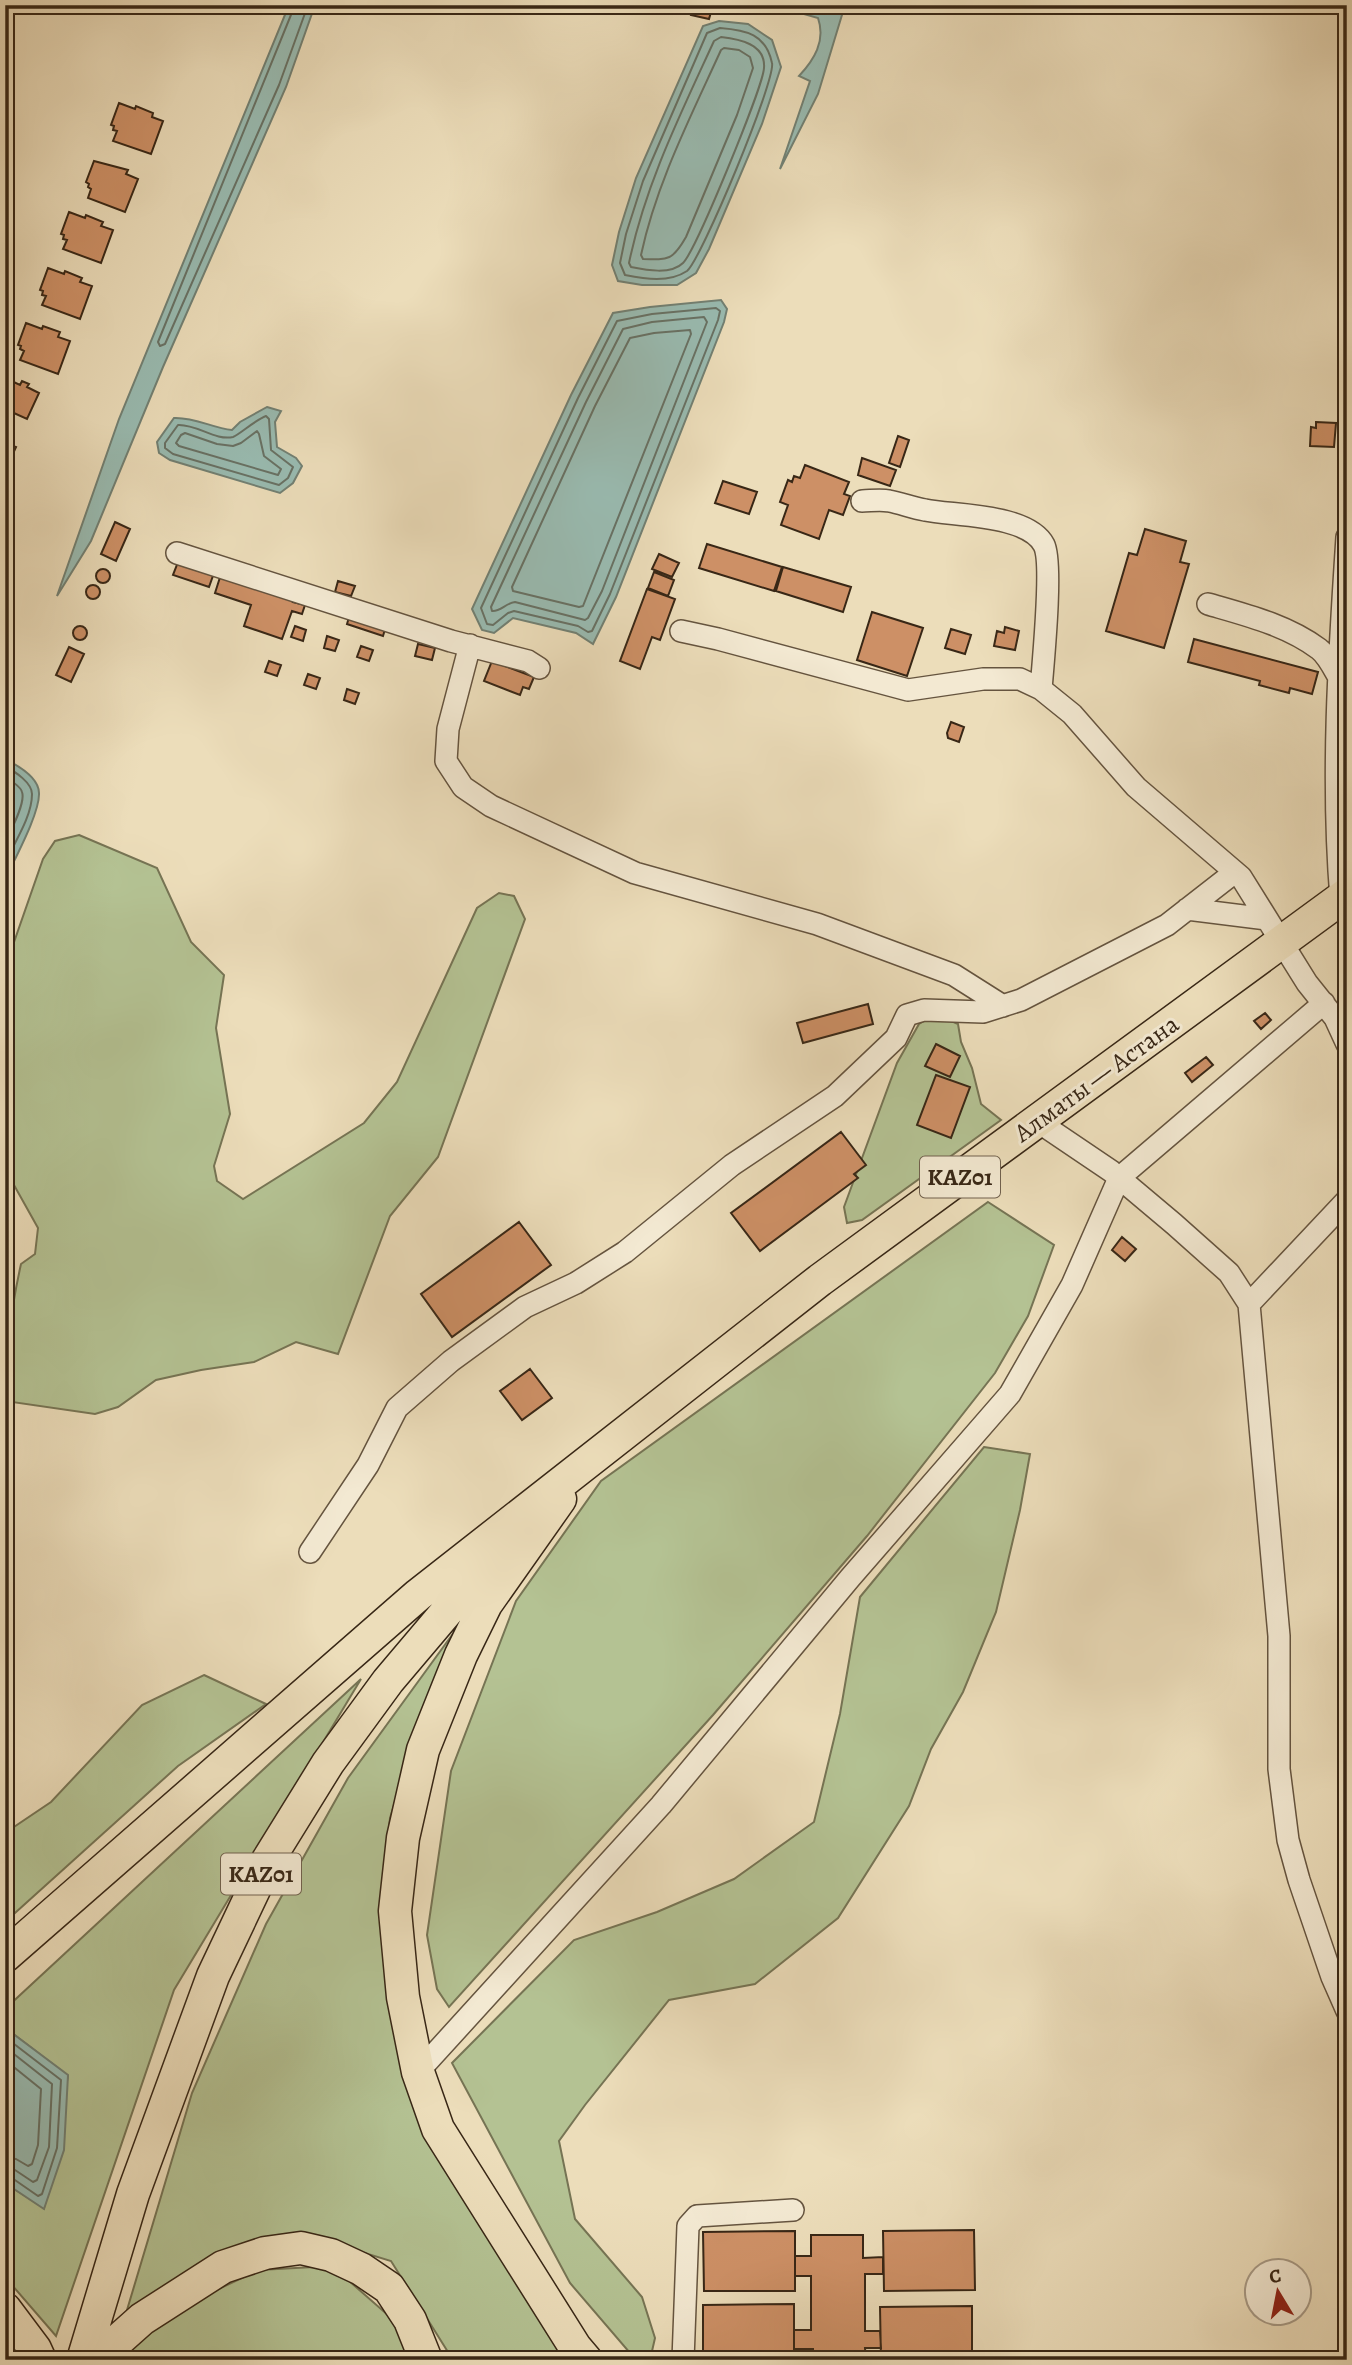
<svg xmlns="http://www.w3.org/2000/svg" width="1352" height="2365" viewBox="0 0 1352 2365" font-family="Alegreya,serif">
<rect width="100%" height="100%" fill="#ecddba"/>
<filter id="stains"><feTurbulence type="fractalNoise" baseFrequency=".00286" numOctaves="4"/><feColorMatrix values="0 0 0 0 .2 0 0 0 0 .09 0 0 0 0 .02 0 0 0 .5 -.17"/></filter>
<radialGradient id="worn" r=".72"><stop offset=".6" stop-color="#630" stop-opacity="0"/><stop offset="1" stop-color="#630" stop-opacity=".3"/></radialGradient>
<!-- green -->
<path fill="#b4c293" stroke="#767454" stroke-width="2" d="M79,835L157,868L191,942L224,975L216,1028L230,1114L214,1166L217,1181L243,1199L364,1123L397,1082L477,908L499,893L514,896L525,919L438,1157L390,1216L338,1354L296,1342L254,1362L201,1370L156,1380L118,1407L95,1414L5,1401C5,1355 11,1309 21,1264L35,1254L38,1228L5,1169V968L43,859L55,841Z
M935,1014L958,1024L961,1042L972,1068L981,1104L1001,1120L862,1220L847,1223L844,1207L897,1063L919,1024Z
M988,1202L1054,1245L1028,1316L995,1373L867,1536L713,1715L449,2007L437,1989L427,1935L451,1771L516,1601L601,1481Z
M984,1447L1030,1454L1020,1510L996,1612L963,1692L931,1749L909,1806L838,1918L755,1984L669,2000L585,2105L559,2141L575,2219L642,2297L655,2338L650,2360H636L570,2283L452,2063L574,1940L657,1912L734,1879L814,1822L840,1714L860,1597Z
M476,1602L430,1693L390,1818L381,1905L405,2068L572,2360H453L391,2261L300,2233L124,2320L192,2093L266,1924L348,1778Z
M204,1675L266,1704L178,1766L5,1922V1833L51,1802L142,1705Z
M361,1679L174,1990L56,2336L5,2277V2183L44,2208L68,2076L8,2030L5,2032V2009Z
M332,2266L397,2323L413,2360H123L159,2317L259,2270Z"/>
<!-- water -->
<path fill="#99bbb1" stroke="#728073" stroke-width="2" d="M289,5H315L286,87L163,367L91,541L57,596L119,419Z
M758,5H845L818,94L780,169L810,81L799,76C814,60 826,41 818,18L797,12Z
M719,21L748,24L772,40L781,67L762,124L709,249L696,273L677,285H642L618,281L612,265L619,232L636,178L703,26Z
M721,300L727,309L724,322L616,597L593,644L576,633L513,618L494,633L482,630L472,609L571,395L613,313L650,307Z
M267,407L281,411L275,422L277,447L296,458L302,466L293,483L280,493L170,460L159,453L157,442L174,418C195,417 212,428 232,430L240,422Z
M5,759C17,765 39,778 39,793C40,813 14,860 5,880Z
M8,2030L68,2075L64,2150L44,2209L5,2183V2032Z"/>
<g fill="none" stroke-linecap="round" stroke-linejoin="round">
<!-- shore -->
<path stroke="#687164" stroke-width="2" d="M295,5L158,342L160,346L165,344L279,85L308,5
M720,28C746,30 766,34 772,63C776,80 701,260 687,271C669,283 645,279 625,275L620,263L626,234L643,181L707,33Z
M721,37C739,39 766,44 764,68C763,87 696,250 683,263C671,275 646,270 631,267L629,263C645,185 681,113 714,41Z
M724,48L739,50L750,57L753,68L737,115L686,237C673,260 669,260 643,259L641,255C656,184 691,116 721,50Z
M716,308L720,311L718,320L610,594L592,631L588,632L578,626L514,611L508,613L493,625L487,624L481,608L578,398L617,321L652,314Z
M704,317L707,322L602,591L588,618L585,620L515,602C506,603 500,612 492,611L491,607L586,402L623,329L652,322Z
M690,330L691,334L583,606L579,607L513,591L512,587L595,406L630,338L654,333Z
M266,416L269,419L271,450L293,467L288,478L279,485L173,454L165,448V443L178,425C197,424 215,441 233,437C239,435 255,420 266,416Z
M257,431L259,434L264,456L281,469L278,475L179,446L176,443L181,435L185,433L217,444L233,446L241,443Z
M5,767C15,771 32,783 32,794C32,817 14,843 5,863
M5,777C10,780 21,787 22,792C26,803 10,832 5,842
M5,2037L61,2080L57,2148L42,2194L38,2196L12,2178L5,2177
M5,2047L52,2084L49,2147L37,2180L33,2182L15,2170L5,2168
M5,2060L41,2089L38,2145L32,2164L28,2166L16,2159L5,2158"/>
</g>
<!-- building -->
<path fill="#cd9066" stroke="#382716" stroke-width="2" d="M694,5H713L709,19L691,15Z
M119,103L135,109L136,106L153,113L152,117L163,121L151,154L113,141L117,131L113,130L114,126L111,125Z
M94,161L128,170L126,174L138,179L125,212L88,198L91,189L88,187L89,184L86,182Z
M69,212L85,218L86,215L103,222L101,226L113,230L101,263L63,249L67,240L63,239L64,235L61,234Z
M48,268L64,274L65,271L82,278L80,282L92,286L80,319L42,305L46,296L42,295L43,291L40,290Z
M26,323L42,329L43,326L60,332L58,337L70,341L58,374L20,360L24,351L20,349L21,346L18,345Z
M7,379L20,385L22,381L29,384L27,387L39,393L27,419L5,409V383Z
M1316,422L1336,423L1334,447L1310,446L1311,427L1316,428Z
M898,436L909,440L900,467L889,463Z
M5,443L16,447L5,471Z
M862,458L896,470L890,486L858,475Z
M805,465L849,482L844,494L850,496L843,515L829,510L819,539L781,525L788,505L780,502L788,480L792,482L794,476L800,478Z
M723,481L757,492L749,514L715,503Z
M115,522L130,529L116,561L101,554Z
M1145,529L1186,541L1180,562L1189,564L1164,648L1106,631L1129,553L1137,555Z
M707,544L782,567L774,591L699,568Z
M659,554L679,563L672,577L652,569Z
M180,557L215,570L209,587L173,575Z
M783,567L851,587L843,612L776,591Z
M96 576a7 7 0 1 1 14 0a7 7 0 1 1-14 0Z
M222,571L296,596L293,602L305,605L302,614L292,611L282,639L244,626L251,605L215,593Z
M654,572L674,580L668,596L648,588Z
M338,581L355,586L351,596L335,592Z
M86 592a7 7 0 1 1 14 0a7 7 0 1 1-14 0Z
M647,589L675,599L660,640L652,637L640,669L620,661Z
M872,612L923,628L907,676L857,660Z
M350,614L386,626L383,636L347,624Z
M295,626L306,630L303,641L291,637Z
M73 633a7 7 0 1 1 14 0a7 7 0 1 1-14 0Z
M1005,627L1019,631L1015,650L994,646L997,631L1004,633Z
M951,629L971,635L965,654L945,648Z
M327,636L339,640L335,651L324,648Z
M1194,639L1318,672L1312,694L1290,688L1289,693L1259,685L1260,681L1188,662Z
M418,644L435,648L432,660L415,656Z
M361,646L373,650L369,661L357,657Z
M69,647L84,654L71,682L56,675Z
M269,661L281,665L277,676L265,672Z
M492,661L534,677L529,689L523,687L520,695L484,681Z
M308,674L320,678L316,689L304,685Z
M347,689L359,693L355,704L344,700Z
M951,722L964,727L959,742L948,738L947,733Z
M868,1004L873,1024L803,1043L797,1023Z
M1265,1013L1271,1020L1261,1029L1254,1021Z
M936,1044L960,1056L950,1077L925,1066Z
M1206,1057L1213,1065L1192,1082L1185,1073Z
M936,1075L970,1087L951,1138L917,1125Z
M841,1132L866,1165L854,1174L858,1178L760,1251L731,1213Z
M519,1222L551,1265L452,1337L421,1294Z
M1122,1237L1136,1249L1125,1261L1112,1250Z
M530,1369L552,1398L522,1420L500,1391Z
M974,2230L975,2290L884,2291L883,2231Z
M795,2231V2291H704L703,2232Z
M811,2235H863V2258L883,2257V2274H865V2331H880L881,2348H865L866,2360H813V2349H794V2330H811V2276H795V2256H811Z
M794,2304V2360H703V2305Z
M972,2306V2360H881L880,2307Z"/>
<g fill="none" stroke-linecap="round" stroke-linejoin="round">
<defs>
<path id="minor" d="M862,501C870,501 880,499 889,501C901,503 912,508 925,510C955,516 1028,514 1044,545C1053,563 1043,664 1041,689
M177,553L451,641L528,661L539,668
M1208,604C1246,615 1287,625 1319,649C1327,655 1333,667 1338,676
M681,631L718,639L908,690L983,679H1020L1041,689L1072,714L1136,787L1241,877L1307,983L1335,1018L1347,1044
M470,645L448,729L446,761L463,787L491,806L635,873L817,924L954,975L1003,1006
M1341,899C1331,778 1339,657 1347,537
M1187,909L1267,919
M1037,1121L1111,1171L1174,1224L1229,1273L1249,1304L1279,1636V1769L1288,1840L1299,1880L1332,1977L1347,2011
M1249,1304L1347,1200
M310,1552L368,1465L397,1408L451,1361L525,1307L576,1283L625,1252L732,1165L835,1096L896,1038L907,1015L924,1010L983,1012L1021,1000L1167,925L1235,872
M418,2072L661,1805L850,1578L1010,1394L1072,1285L1119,1178L1324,1003
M683,2360L688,2226L697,2216L793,2210"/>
<path id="highway" d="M560,1499L486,1604L461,1655L423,1750L403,1838L395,1911L403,1997L418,2072L438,2129L575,2347L586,2360
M5,1956L418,1595L820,1280L1347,894
M5,2309L35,2349L40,2360
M83,2360L133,2194L213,1976L268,1860L328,1763L388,1681L498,1551
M96,2360L142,2319L223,2267L265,2253L301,2248L331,2255L361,2269L389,2288L410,2320L426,2360"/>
</defs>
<!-- minor casing -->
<use href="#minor" stroke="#65543f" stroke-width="24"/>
<!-- highway casing -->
<use href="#highway" stroke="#382716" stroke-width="35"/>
<!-- minor -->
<use href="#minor" stroke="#f3e9d2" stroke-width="21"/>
<!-- highway -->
<use href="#highway" stroke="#ecddba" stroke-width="32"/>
</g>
<g text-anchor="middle" stroke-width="6" stroke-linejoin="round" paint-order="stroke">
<!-- shield labels -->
<g fill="#f3e9d2" stroke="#70614e" stroke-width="2">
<rect x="920" y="1156.5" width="80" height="41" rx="5"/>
<rect x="221" y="1853.5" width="80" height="41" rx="5"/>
</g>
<g font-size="24" font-weight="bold" fill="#382716">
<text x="960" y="1185">KАZ01</text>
<text x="261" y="1882">KАZ01</text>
</g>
<!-- street labels -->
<g font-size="26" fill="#382716" stroke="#f3e9d2">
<text transform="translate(1096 1078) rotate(-36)" y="9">Алматы — Астана</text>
</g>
</g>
<!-- margin -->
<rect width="1352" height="2365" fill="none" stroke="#ecddba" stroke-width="28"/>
<rect x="7" y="7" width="1338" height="2351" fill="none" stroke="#382716" stroke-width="3.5"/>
<rect x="14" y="14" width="1324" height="2337" fill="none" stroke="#382716" stroke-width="2"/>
<!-- north arrow -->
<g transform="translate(1278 2292) rotate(350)"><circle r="33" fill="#f3e9d2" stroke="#a89b87" stroke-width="2"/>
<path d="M0-5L12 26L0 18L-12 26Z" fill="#8f2418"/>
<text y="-10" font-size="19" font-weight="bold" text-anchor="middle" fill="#382716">С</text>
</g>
<rect width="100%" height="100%" filter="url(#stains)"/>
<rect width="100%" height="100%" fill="url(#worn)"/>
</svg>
